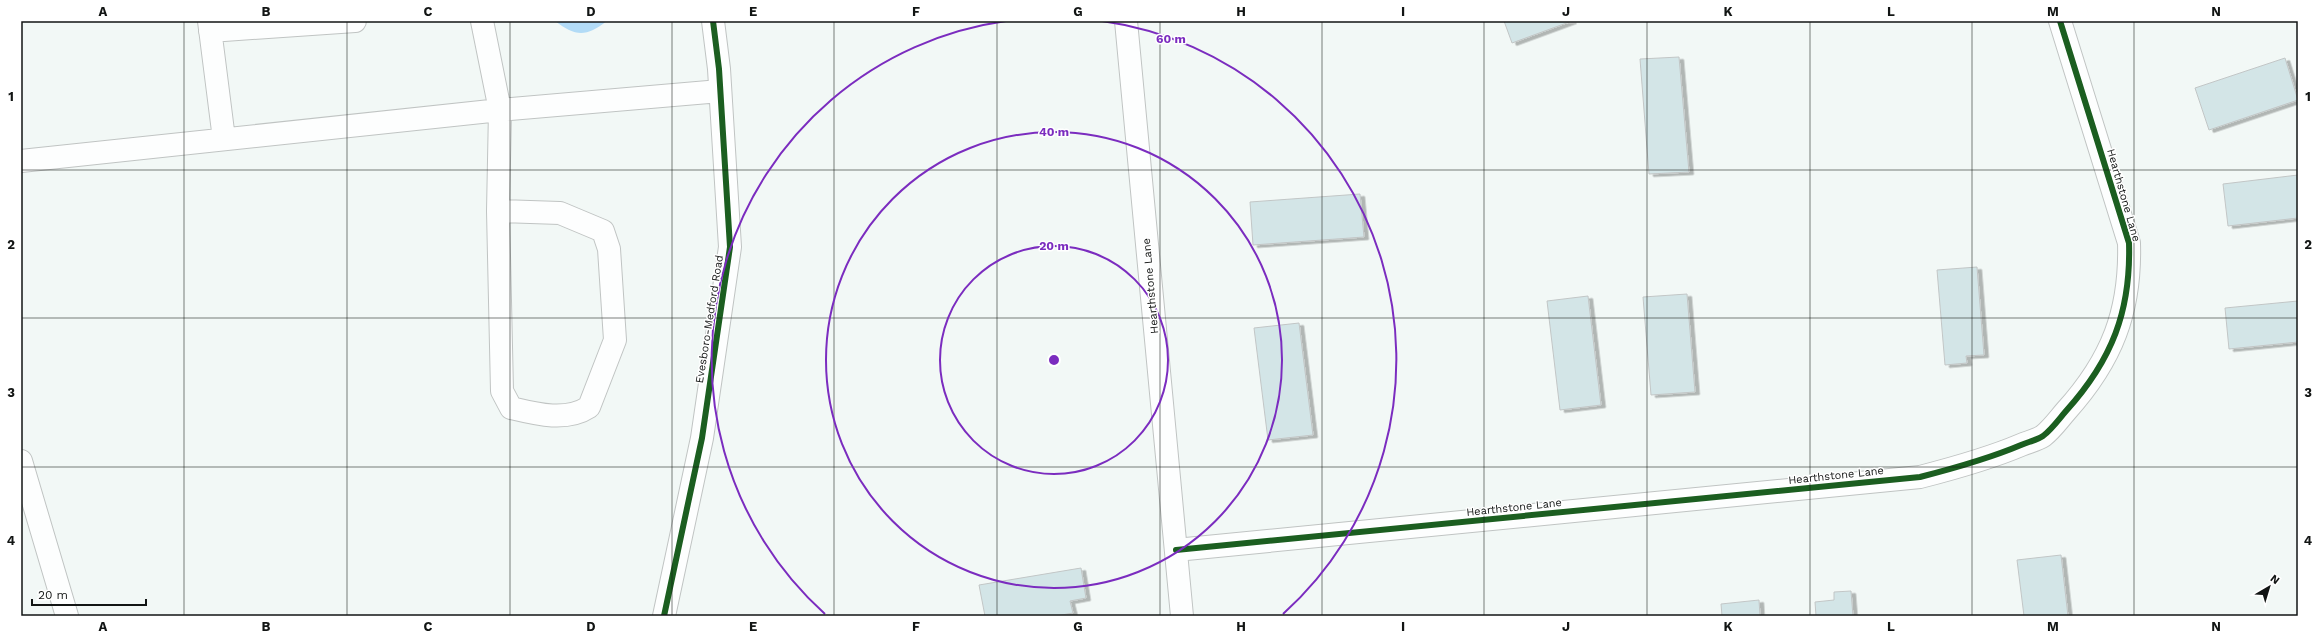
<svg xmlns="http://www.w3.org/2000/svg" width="2319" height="637" viewBox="0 0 2319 637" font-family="'Work Sans',sans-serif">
<defs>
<filter id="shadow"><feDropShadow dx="4.5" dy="2.5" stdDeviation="0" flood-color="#0004"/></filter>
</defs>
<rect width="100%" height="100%" fill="#f2f8f6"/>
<!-- water -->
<path fill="#b2dbf6" d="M555,21H607C586,37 576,37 555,21Z"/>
<!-- building -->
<path fill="#d3e5e7" stroke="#c2c6c6" filter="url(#shadow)" d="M1504,21H1572L1512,43Z
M1679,57L1689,172L1649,174L1640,59Z
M2285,58L2298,100L2209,130L2195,88Z
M2298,175V218L2228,226L2223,184Z
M1360,194L1364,237L1253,245L1250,202Z
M1977,267L1984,355L1966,356L1967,363L1945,365L1937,270Z
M1687,294L1695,392L1651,395L1643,297Z
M1588,296L1601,405L1560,410L1547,301Z
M2298,301V342L2229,349L2225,308Z
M1299,323L1313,435L1268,440L1254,328Z
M2061,555L2068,616H2024L2017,560Z
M1081,568L1086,598L1070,601L1073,613L1056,616H985L979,585Z
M1851,591L1853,616H1816L1815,602L1834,600V592Z
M1759,600L1760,616H1722L1721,604Z"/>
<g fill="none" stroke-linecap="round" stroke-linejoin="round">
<defs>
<path id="minor" d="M209,21L224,139
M482,21L500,110L498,211L502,391L511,408C536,414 566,422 589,407L615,340L609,249L603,231L560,213L498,211
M1126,21L1182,616
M210,31L355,21
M21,161L500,110L720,91
M21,461L67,616
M1176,550L1920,477C1955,468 1988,459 2021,445C2028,442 2037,440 2043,436C2052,429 2059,419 2066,411C2112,360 2131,311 2129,243L2060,21
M664,616L702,438L730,247L719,69L713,21"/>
</defs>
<!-- minor casing -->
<use href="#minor" stroke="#c0c4c3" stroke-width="24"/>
<!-- minor -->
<use href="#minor" stroke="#fdfefe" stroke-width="22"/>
<defs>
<path id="cycleway" d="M1176,550L1920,477C1955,468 1988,459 2021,445C2028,442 2037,440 2043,436C2052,429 2059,419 2066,411C2112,360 2131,311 2129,243L2060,21
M664,616L702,438L730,247L719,69L713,21"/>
</defs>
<!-- cycleway casing -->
<use href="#cycleway" stroke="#fff" stroke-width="8"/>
<!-- cycleway -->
<use href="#cycleway" stroke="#1b5e20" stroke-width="6"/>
</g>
<!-- grid -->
<path fill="none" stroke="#121514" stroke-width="1" stroke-opacity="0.55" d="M184,21V616M347,21V616M510,21V616M672,21V616M834,21V616M997,21V616M1160,21V616M1322,21V616M1484,21V616M1647,21V616M1810,21V616M1972,21V616M2134,21V616M21,170H2298M21,318H2298M21,467H2298"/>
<!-- distance rings -->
<g fill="none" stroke="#7b2cbf" stroke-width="2">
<circle cx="1054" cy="360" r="114"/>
<circle cx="1054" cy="360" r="228"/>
<path d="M825 614A342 342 0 0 1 1006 21M1102 21A342 342 0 0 1 1283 614"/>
</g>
<g text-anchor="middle" stroke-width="3" stroke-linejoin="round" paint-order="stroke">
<!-- street labels -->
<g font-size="11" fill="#121514" stroke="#fff">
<text transform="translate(2124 195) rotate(74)" y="4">Hearthstone Lane</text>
<text transform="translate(1150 286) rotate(-95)" y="4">Hearthstone Lane</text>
<text transform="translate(709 319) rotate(-81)" y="4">Evesboro-Medford Road</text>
<text transform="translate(1836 475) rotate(-6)" y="4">Hearthstone Lane</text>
<text transform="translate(1514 507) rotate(-6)" y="4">Hearthstone Lane</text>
</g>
</g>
<circle cx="1054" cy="360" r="6" fill="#7b2cbf" stroke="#fff" stroke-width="2"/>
<g font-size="12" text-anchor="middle" font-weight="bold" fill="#7b2cbf" stroke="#fff" stroke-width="3" stroke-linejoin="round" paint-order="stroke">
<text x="1171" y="43">60 m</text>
<text x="1054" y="136">40 m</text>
<text x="1054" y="250">20 m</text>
</g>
<!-- border -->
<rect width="2319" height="637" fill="none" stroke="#ffffff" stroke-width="44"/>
<!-- north arrow -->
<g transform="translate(2269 587) rotate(38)" stroke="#ffffff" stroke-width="3" paint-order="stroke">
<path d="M0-3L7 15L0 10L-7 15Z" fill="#121514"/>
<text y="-6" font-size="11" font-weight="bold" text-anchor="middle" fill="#121514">N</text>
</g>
<!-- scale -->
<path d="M32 599v6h114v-6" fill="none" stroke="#121514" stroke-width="2"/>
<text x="38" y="599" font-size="12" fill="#121514" stroke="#ffffff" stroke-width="3" paint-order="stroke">20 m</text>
<rect x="22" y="22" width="2275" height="593" fill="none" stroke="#121514" stroke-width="1.5"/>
<g font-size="13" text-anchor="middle" font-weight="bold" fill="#121514">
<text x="103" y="16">A</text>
<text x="266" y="16">B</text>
<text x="428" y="16">C</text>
<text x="591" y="16">D</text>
<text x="753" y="16">E</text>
<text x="916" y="16">F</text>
<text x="1078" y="16">G</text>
<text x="1241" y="16">H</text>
<text x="1403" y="16">I</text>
<text x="1566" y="16">J</text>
<text x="1728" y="16">K</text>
<text x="1891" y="16">L</text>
<text x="2053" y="16">M</text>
<text x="2216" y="16">N</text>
<text x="11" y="101">1</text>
<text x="2308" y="101">1</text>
<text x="11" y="249">2</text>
<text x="2308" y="249">2</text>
<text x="11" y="397">3</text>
<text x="2308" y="397">3</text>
<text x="11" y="545">4</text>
<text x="2308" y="545">4</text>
<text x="103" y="631">A</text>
<text x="266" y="631">B</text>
<text x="428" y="631">C</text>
<text x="591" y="631">D</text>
<text x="753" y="631">E</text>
<text x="916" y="631">F</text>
<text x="1078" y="631">G</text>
<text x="1241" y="631">H</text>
<text x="1403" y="631">I</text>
<text x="1566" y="631">J</text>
<text x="1728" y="631">K</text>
<text x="1891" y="631">L</text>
<text x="2053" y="631">M</text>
<text x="2216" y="631">N</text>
</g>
</svg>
